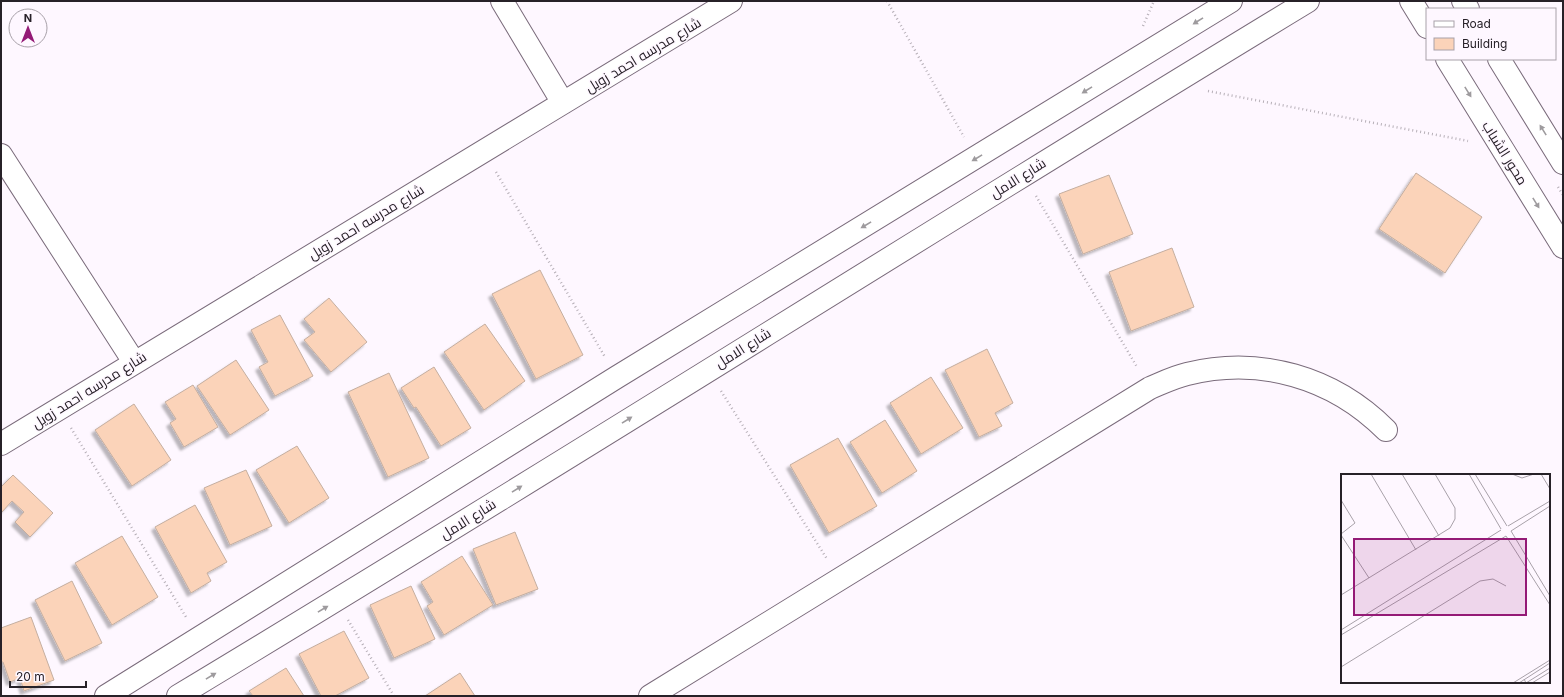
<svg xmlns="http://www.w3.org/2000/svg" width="1564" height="697" viewBox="0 0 1564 697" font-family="Inter,Cairo,sans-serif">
<defs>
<filter id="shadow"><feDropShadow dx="-3.5" dy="3.5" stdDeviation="1" flood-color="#0004"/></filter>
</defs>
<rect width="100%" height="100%" fill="#fef7ff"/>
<!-- building -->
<path fill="#fbd3b9" stroke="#c4aea0" filter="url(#shadow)" d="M1416,173L1482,217L1445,273L1379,229Z
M1109,175L1133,234L1083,254L1059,194Z
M1172,248L1194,307L1131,331L1109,272Z
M540,270L583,355L536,379L492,294Z
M329,298L367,342L331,372L304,340L315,332L304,319Z
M280,315L313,376L275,396L259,367L268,362L251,330Z
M485,324L525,381L484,410L444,352Z
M987,349L1013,403L995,413L1002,426L979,437L945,370Z
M236,360L269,410L230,435L197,386Z
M434,367L471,428L441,446L416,407L414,408L401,388Z
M389,373L429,458L388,477L348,392Z
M931,377L963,428L921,454L890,403Z
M193,385L218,427L184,447L170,423L176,419L165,402Z
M134,404L171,460L132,486L95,430Z
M885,420L917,471L882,493L850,442Z
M838,438L877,506L829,533L790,465Z
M297,446L329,498L289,523L256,470Z
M246,470L272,526L230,545L204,488Z
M13,475L53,513L30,537L15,522L24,512L12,501L2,512L1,511V487Z
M195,505L227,562L207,573L211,581L191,593L155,527Z
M515,532L538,589L496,605L473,549Z
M122,536L158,597L112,625L75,563Z
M462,556L493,605L444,635L427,606L433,602L421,582Z
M72,581L102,643L65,661L35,600Z
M411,586L435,639L394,658L370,605Z
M31,617L54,680L24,691L20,678L10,682L3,662H1V628Z
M344,631L369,678L335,696H321L299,654Z
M286,668L304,696H253L249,691Z
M460,673L475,696H425Z"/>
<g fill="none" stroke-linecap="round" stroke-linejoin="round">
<defs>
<path id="minor" d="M502,1L563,103
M1411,1L1427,27
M1463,1L1468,9
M1447,59L1563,247
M1499,59L1563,163
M1,155L134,362
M1,444L731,1
M106,696L617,377L1231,1
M178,696C557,468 930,230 1308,1
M650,696L1150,388C1162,383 1174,377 1187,374C1260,356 1333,377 1386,430"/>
</defs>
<!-- minor casing -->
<use href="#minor" stroke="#7a6b7b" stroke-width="24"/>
<!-- path -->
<path stroke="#b7b0b8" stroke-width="2.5" stroke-dasharray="1 3" stroke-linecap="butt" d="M887,1L964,137
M1143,26L1154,1
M1208,91L1468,141
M496,172L605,357
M1558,187L1563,195
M1036,196L1137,367
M721,391L827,559
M71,428L186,617
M348,620L394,696"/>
<!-- minor -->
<use href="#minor" stroke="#fff" stroke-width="22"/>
</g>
<!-- one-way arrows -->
<defs><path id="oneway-solid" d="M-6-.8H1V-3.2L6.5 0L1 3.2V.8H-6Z"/></defs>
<g fill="#9e9b9e">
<use href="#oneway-solid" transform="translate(1198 21) rotate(148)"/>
<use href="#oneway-solid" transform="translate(1087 90) rotate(148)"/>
<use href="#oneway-solid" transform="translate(1468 92) rotate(58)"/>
<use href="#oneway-solid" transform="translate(1543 130) rotate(-122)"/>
<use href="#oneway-solid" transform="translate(977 158) rotate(149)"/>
<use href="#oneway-solid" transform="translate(1536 203) rotate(58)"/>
<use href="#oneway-solid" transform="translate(866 225) rotate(149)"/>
<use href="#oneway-solid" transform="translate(627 420) rotate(-32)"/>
<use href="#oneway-solid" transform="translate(517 489) rotate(-32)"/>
<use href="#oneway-solid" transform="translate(323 609) rotate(-31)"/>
<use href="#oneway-solid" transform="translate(211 676) rotate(-31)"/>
</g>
<g text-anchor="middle" stroke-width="3" stroke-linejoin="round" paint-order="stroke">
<!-- street labels -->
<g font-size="14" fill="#272128" stroke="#fef7ff">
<text transform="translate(643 55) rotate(-31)" y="5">شارع مدرسه احمد زويل</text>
<text transform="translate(1505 153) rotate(58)" y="5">محور الشباب</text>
<text transform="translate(1018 178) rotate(-32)" y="5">شارع الامل</text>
<text transform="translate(366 222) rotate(-31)" y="5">شارع مدرسه احمد زويل</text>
<text transform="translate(743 348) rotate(-32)" y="5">شارع الامل</text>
<text transform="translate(89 390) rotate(-32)" y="5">شارع مدرسه احمد زويل</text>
<text transform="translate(468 519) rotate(-32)" y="5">شارع الامل</text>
</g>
</g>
<!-- overview -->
<g transform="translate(1341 474)">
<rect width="209" height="209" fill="#fef7ff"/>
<path fill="none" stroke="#a8a1a9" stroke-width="1" d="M30,0L75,76M61,0L98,62M128,0L160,55M134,0L166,52M171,0L181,4L193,0M200,0L209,15M0,26L14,49L0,60M167,52L209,27M170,57L209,122M170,57L209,32M0,61L28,104M165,62L209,131M0,121L109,54L114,45V34L94,0M0,156L160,56M0,161L165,62M0,193L139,107L152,105L165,112M183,205L185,209L209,194M172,209L209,186M178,209L209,189M191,209L209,198"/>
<path fill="#941a76" fill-opacity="0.15" stroke="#941a76" stroke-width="2" d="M13,65H185V141H13Z"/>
<rect width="209" height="209" fill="none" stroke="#272128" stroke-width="2"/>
</g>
<!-- border -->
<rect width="1564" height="697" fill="none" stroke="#272128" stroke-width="4"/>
<!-- legend -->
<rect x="1426" y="8" width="130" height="52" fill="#fef7ff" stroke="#a8a1a9"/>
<rect x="1434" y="21" width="20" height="6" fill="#ffffff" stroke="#a8a1a9"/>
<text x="1462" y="28" font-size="12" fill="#272128">Road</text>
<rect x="1434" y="38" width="20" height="12" fill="#fbd3b9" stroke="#a8a1a9"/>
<text x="1462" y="48" font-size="12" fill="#272128">Building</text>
<!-- north arrow -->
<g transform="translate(28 28)"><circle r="19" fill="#fef7ff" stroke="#a8a1a9"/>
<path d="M0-3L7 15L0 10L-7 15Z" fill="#941a76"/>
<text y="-6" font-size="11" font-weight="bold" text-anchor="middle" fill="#272128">N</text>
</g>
<!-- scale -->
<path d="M10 681v6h76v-6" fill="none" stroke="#272128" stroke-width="2"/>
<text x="16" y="681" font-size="12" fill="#272128" stroke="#fef7ff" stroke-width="3" paint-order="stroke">20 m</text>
</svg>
